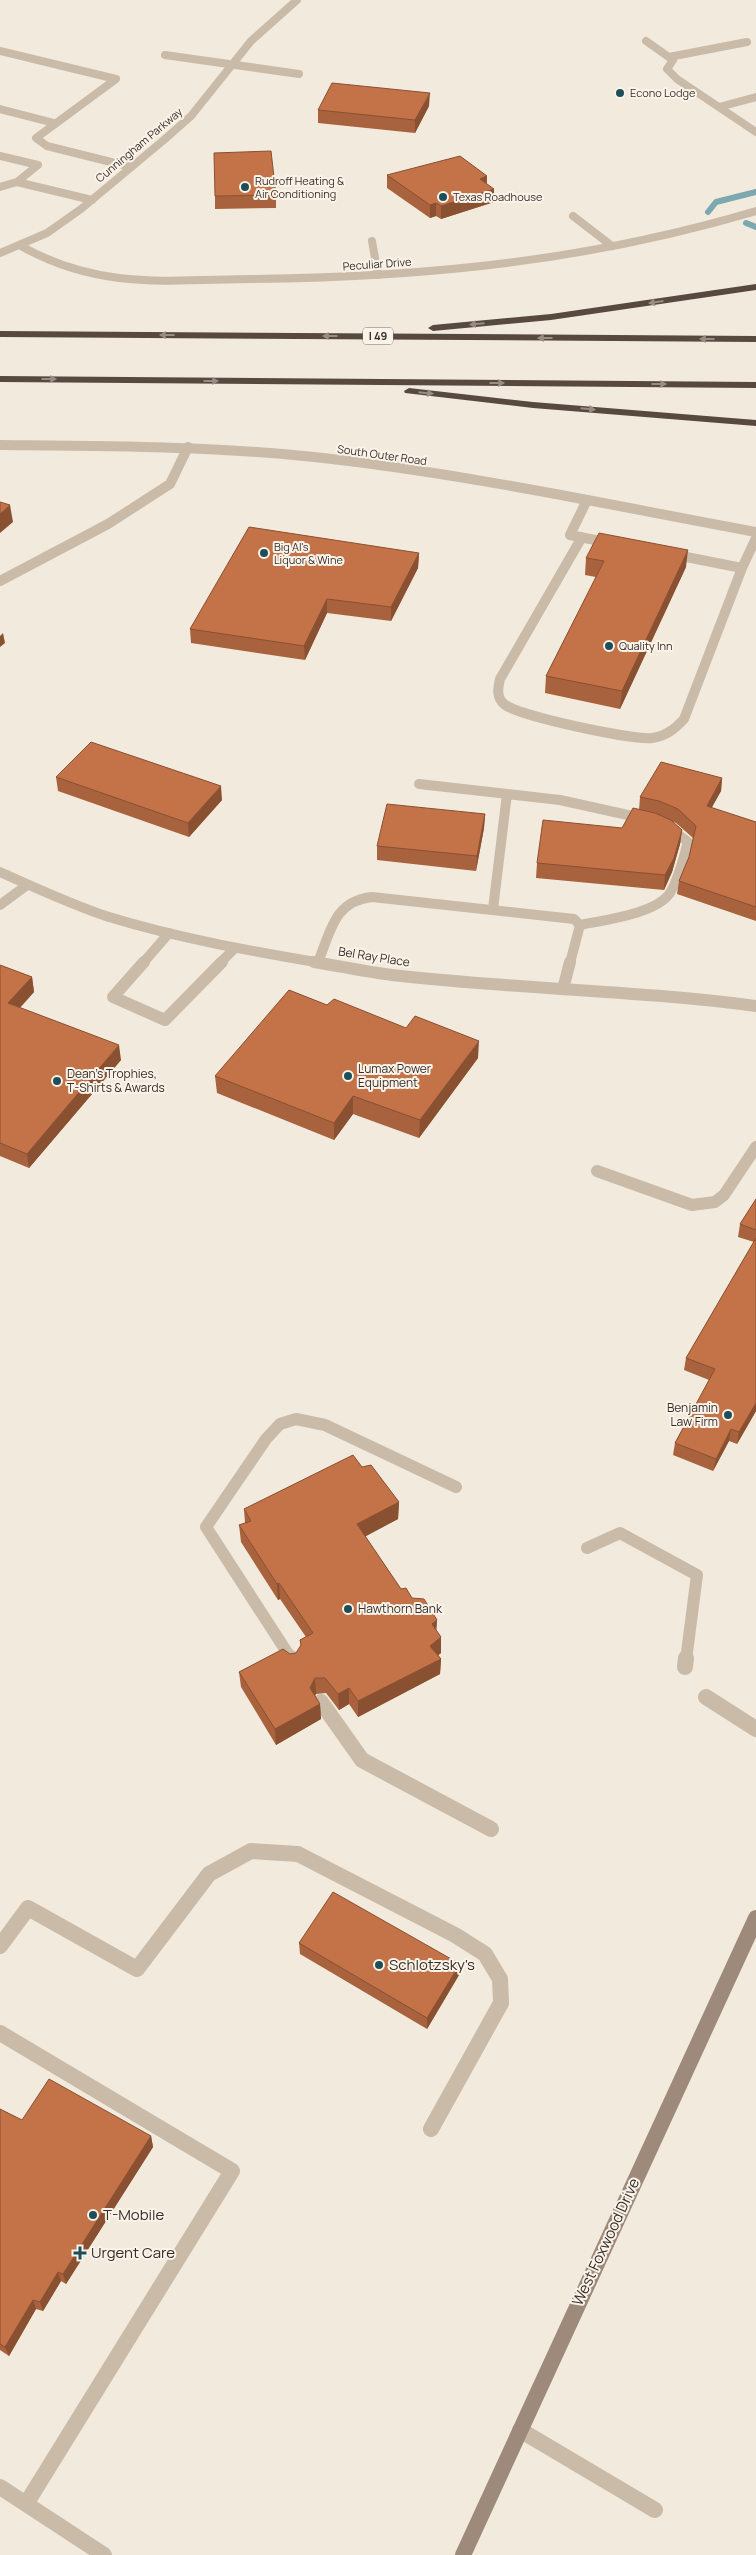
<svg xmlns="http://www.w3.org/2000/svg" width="756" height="2555" viewBox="0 0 756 2555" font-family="Manrope,sans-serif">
<rect width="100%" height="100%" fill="#f2eadc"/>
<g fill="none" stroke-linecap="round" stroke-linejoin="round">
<!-- stream -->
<path stroke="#7ca8af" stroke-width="6" d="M708,212L716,202L756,192
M746,223L756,227"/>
<!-- service-far3 -->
<path stroke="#cabba8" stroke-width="8" d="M646,41L673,60L667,69L677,79L756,132
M0,51L116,79L36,138L47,146L131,167
M165,55L299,74
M669,57L747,42
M719,107L756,97
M0,109L54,123
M0,156L38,165L17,182L0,187
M17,182L92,200
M573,216L612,246
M372,241L378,275"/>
<!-- service-far2 -->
<path stroke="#cabba8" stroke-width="10" d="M587,500L570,535L610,543
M582,537L500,679C498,688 496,697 504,704C517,716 632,740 652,738C666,736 675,729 684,719L742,568
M671,554L742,568L756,538
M0,581L108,524L170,484L188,447
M419,784L560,800L646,819
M0,905L27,885
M493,909L507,794
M580,925C603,920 656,914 670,893C679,878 683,859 688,842L667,826
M318,962C331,931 334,901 372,897L574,919L580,925L570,963
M143,963L169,933
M220,963L235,948"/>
<!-- service-far1 -->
<path stroke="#cabba8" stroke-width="12" d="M144,962L113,997L165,1020L222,962
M563,989L570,962
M597,1171L692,1205L715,1202L724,1195L756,1147
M587,1548L620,1533L697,1575L686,1660
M292,1660L206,1527L266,1439L280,1424L296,1419L325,1425L456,1487"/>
<!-- service -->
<path stroke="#cabba8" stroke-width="16" d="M291,1658L292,1660
M685,1667L686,1658
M706,1697L756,1729
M321,1702L362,1760L491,1829
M0,1946L28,1908L137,1969L209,1874L251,1851L298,1854L455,1935L485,1954L500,1979L501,2003L431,2129
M0,2033L232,2171L26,2504
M520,2430L655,2510
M0,2487L104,2555"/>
<!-- minor-far2 -->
<path stroke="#cabba8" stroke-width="8" d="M21,246C99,290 167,280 253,279C428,277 587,261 756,211"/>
<!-- minor-far1 -->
<path stroke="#cabba8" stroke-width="10" d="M0,872C36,888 72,905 109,917C178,938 250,951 321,963"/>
<!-- minor -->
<path stroke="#cabba8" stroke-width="12" d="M314,962C340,966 366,972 392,975C513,989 635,990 756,1006"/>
<!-- tertiary-far1 -->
<path stroke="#cabba8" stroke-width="8" d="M0,253L47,233L81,209L165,139L191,116L251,41L297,0"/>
<!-- tertiary -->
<path stroke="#cabba8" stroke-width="10" d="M0,445C105,446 210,446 314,457C463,473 609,505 756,532"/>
<!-- secondary -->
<path stroke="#9d8a7a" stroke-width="16" d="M463,2555L756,1918"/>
<!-- motorway -->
<path fill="#584940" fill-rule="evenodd" d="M756,284V290L551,320L433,331L428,328L433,325L551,314Z
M0,331L756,336V342L0,337Z
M0,376L756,382V388L0,382Z
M409,388L533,402L756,420V426L533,408L405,393L404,391Z"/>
</g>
<!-- wall -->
<path fill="#a9623e" d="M429,106L415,133L318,123V110Z
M387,175L487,176V184L494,202L441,219L436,216L430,218L387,188Z
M276,195V208L215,209V196Z
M419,553L418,568L391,621L327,613L305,660L191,643L190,629Z
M586,558L686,567L620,709L545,693L546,676L596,577L585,575Z
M56,777L222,800L189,837L58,791Z
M722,778L721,791L711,808L756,822V921L677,894L679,881L689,857L693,838L676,823L671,821L682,830L680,844L672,872L664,890L536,878L537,863L622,828L639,810L640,797Z
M485,814L484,828L476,871L377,860V846Z
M0,965L32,977L34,992L20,1008L121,1060L29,1168L0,1156Z
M327,1005L478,1058L419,1138L353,1114L334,1140L217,1093L215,1076Z
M756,1199V1411L737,1444L729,1441L713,1471L673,1455L675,1443L709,1380L684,1370L686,1358L754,1242L738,1237L740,1224Z
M362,1467L399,1502L398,1519L365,1536L401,1589L412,1598L437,1620L436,1631L441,1653L438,1655L441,1659L440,1674L358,1717L349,1704L339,1710L326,1693L316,1694L315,1695L320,1704L321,1719L276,1745L241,1687L239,1672L290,1654L296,1653L301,1646L300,1640L306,1637L280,1599L278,1600L241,1542L239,1525L245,1523L244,1509Z
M299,1943L459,1975L427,2029L300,1954Z
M0,2109L22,2120L151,2136L153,2147L66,2284L61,2281L43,2311L36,2309L9,2356L0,2350Z"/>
<!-- shaded-wall -->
<path fill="#895032" d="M430,93L429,106L415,133V120Z
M487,176L486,190L480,179Z
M494,189V202L441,219V206Z
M436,203V216L430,218V205Z
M10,505L13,522L0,533V514Z
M688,550L686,567L620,709L622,691Z
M419,553L418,568L391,621V607Z
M327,599V613L305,660L304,646Z
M3,633L5,643L0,647V636Z
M722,778L721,791L705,820L707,806Z
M221,786L222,800L189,837L188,823Z
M485,814L484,828L476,871L477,856Z
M682,830L680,844L672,872L664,890L665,875Z
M32,977L34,992L10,1018L8,1003Z
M479,1041L478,1058L419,1138L420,1120Z
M119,1045L121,1060L29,1168L27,1154Z
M353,1096V1114L334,1140V1123Z
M756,1403V1411L737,1444L739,1432Z
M731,1429L729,1441L713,1471L716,1459Z
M399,1502L398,1519L357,1541V1524Z
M279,1583L280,1599L278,1600L277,1584Z
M437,1620L436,1635L432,1624Z
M441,1637V1653L430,1662V1646Z
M441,1659L440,1674L358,1717V1701Z
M315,1678L316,1694L311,1703L310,1688Z
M349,1688V1704L339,1710L338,1694Z
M320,1704L321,1719L276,1745L275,1729Z
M460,1964L459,1975L427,2029V2018Z
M151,2136L153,2147L66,2284L63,2274Z
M58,2272L61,2281L43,2311L40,2302Z
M33,2300L36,2309L9,2356L5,2347Z"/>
<!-- building -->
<path fill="#c47248" stroke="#895032" d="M332,83L430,93L415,120L318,110Z
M271,151L276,195L215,196L214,153Z
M460,156L487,176L480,179L494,189L441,206L436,203L430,205L387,175Z
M0,502L10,505L0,514Z
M249,527L419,553L391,607L327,599L304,646L190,629Z
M599,533L688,550L622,691L546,676L604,561L586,558Z
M91,742L221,786L188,823L56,777Z
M661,762L722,778L707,806L756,822V907L679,881L689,857L696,826L678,809L659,801L640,797Z
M387,804L485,814L477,856L377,846Z
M633,808L655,813L671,820L682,830L674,858L665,875L537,863L543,820L622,828Z
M0,965L32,977L8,1003L119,1045L27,1154L0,1143Z
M289,990L327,1005L334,999L406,1028L415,1016L479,1041L420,1120L353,1096L334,1123L215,1076Z
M756,1199V1230L740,1224Z
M756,1238V1403L739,1432L731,1429L716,1459L675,1443L715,1369L686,1358Z
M353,1455L362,1467L371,1465L399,1502L357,1524L401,1589L406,1588L412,1598L424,1599L437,1620L432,1624L441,1637L430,1646L441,1659L358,1701L349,1688L338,1694L325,1678H315L310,1688L320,1704L275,1729L239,1672L283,1649L290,1654L296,1653L301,1645L300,1640L313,1633L279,1583L277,1584L239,1525L251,1521L244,1509Z
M333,1892L460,1964L427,2018L299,1943Z
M49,2079L151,2136L63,2274L58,2272L40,2302L33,2300L5,2347L0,2344V2109L22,2120Z"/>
<!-- one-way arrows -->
<defs><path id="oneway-solid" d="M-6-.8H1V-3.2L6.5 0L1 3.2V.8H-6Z" transform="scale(1.25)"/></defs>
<g fill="#988d84">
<use href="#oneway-solid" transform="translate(656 302) rotate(172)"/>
<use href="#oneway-solid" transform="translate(477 324) rotate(175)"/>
<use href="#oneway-solid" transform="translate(167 335) rotate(-180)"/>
<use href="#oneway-solid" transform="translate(330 336) rotate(-180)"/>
<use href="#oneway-solid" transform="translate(545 338) rotate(-180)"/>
<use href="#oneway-solid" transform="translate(707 339) rotate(-180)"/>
<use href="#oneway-solid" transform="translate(49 379)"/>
<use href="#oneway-solid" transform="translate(211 381)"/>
<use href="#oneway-solid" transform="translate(497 383)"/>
<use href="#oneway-solid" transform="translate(659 384)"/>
<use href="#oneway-solid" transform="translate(426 393) rotate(6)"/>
<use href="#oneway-solid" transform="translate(588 409) rotate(5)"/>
</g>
<!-- markers -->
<g fill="#1e4f58" stroke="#f9f3e9" stroke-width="2">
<circle cx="620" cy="93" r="5"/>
<circle cx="245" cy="187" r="5"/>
<circle cx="443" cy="197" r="5"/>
<circle cx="264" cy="553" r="5"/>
<circle cx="609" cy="646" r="5"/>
<circle cx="348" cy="1076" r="5"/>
<circle cx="57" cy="1081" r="5"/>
<circle cx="728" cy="1415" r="5"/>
<circle cx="348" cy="1609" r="5"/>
<circle cx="379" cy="1965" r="5"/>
<circle cx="93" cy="2215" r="5"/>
<path d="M77.5 2245.5h5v5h5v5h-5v5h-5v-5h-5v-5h5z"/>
</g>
<g text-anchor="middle" stroke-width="4" stroke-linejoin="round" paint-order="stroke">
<!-- far-poi labels -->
<g font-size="11" fill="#372e28" stroke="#f9f3e9" text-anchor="start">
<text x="630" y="97">Econo Lodge</text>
<text x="255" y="185">Rudroff Heating &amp;<tspan x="255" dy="13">Air Conditioning</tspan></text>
<text x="453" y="201">Texas Roadhouse</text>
<text x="274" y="551">Big Al's<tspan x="274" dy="13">Liquor &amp; Wine</tspan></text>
<text x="619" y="650">Quality Inn</text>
</g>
<!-- far-street labels -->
<g font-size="11" fill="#372e28" stroke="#f9f3e9">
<text transform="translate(139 145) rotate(-40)" y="4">Cunningham Parkway</text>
<text transform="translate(377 264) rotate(-4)" y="4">Peculiar Drive</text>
<text transform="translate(382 455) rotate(8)" y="4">South Outer Road</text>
</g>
<!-- shield labels -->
<rect fill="#f9f3e9" stroke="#716962" stroke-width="1" x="363" y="327.5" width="30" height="17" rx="4"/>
<g font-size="11" font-weight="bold" fill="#372e28">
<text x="378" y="340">I 49</text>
</g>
<!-- street labels -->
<g font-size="12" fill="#372e28" stroke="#f9f3e9">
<text transform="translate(374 957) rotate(9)" y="4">Bel Ray Place</text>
</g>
<!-- poi labels -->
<g font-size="12" fill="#372e28" stroke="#f9f3e9" text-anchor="start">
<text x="358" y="1073">Lumax Power<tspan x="358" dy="14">Equipment</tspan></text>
<text x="67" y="1078">Dean's Trophies,<tspan x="67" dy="14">T-Shirts &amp; Awards</tspan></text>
<text x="718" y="1412" text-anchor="end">Benjamin<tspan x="718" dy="14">Law Firm</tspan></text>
<text x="358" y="1613">Hawthorn Bank</text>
</g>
<!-- near-poi labels -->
<g font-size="15" fill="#372e28" stroke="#f9f3e9" text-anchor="start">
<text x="389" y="1970">Schlotzsky's</text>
<text x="103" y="2220">T-Mobile</text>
<text x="91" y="2258">Urgent Care</text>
</g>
<!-- near-street labels -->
<g font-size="15" fill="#372e28" stroke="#f9f3e9">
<text transform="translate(606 2242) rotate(-65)" y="5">West Foxwood Drive</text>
</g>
</g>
</svg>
